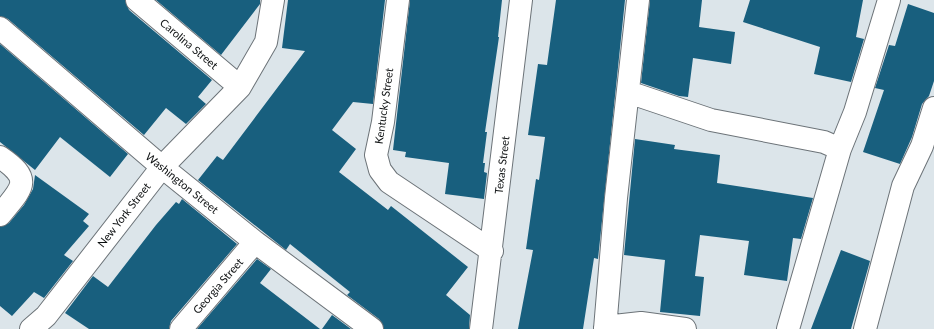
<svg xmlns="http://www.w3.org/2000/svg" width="934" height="329" viewBox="0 0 934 329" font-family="Lato,sans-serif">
<rect width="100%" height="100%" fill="#dce5ea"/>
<!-- building -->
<path fill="#185f7e" d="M0,0H125L129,10L212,80L198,97L206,104L186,124L166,108L144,135L8,19L0,16Z
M156,0H260V4L221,55Z
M288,0H385L373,104L353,102L332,130L356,149L339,172L388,210L391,206L468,267L446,295L470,315L469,329H384L379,319L347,295L350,292L290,244L286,250L198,180L217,156L223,160L305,51L282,48Z
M410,0H502L498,37H499L485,132H487L483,163H485L484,172L487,173L484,199L445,194L449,163L405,157L406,152L393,150Z
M556,0H625L598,259L594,258L583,329H518L533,250L526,249L536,179L539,180L545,137L528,135L538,64L547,65Z
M650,0H702L699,27L735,32L731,64L693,58L688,97L679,96L641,83Z
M750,0H863L856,37L864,39L851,82L814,74L820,47L743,22Z
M908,4L934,13V81L929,96L922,104L912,137L900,164L863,152L884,90L875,88L889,45L895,46Z
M0,44L128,154L110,177L60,137L35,170L0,142Z
M635,139L675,145L674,149L720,155L717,183L813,198L801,239L793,238L787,281L744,275L749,241L700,235L695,276L704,277L700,316L660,312L665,260L624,255Z
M35,175L89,214L83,221L89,226L64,255L73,261L44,298L34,292L12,316L0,306V227L9,223L24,205L33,189Z
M182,199L237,244L171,321L169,329H89L65,313L93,276L108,287L156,225L176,202L179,204Z
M841,250L870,261L851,329H811Z
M257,259L271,269L260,283L320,329H197Z
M332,315L351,329H322Z"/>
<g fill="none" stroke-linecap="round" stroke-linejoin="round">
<defs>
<path id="minor" d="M137,0L240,87
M398,0L383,122L376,155L380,170L389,182L492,251
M0,28L162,167L255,242L372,329
M628,92L711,120L824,142L840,149
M0,157C34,180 22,188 0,215
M605,327L641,323L685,329
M31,329L46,316L162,167L240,87L266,42L273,0
M181,329L255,242
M481,329L521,0
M605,329L616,198L638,0
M788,329L840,149L855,112L889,0
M865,329L903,186L922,146L934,108"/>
</defs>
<!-- minor casing -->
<use href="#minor" stroke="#6c7378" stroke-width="24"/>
<!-- minor -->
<use href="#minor" stroke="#fff" stroke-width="22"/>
</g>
<g text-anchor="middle" stroke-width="4" stroke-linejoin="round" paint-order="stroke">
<!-- street labels -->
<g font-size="11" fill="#0c0f10" stroke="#fff">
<text transform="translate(189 44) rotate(40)" y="4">Carolina Street</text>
<text transform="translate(384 106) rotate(-82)" y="4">Kentucky Street</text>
<text transform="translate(502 165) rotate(-83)" y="4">Texas Street</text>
<text transform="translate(182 183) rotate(39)" y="4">Washington Street</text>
<text transform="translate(124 215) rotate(-52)" y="4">New York Street</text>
<text transform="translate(218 286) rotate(-49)" y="4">Georgia Street</text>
</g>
</g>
</svg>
